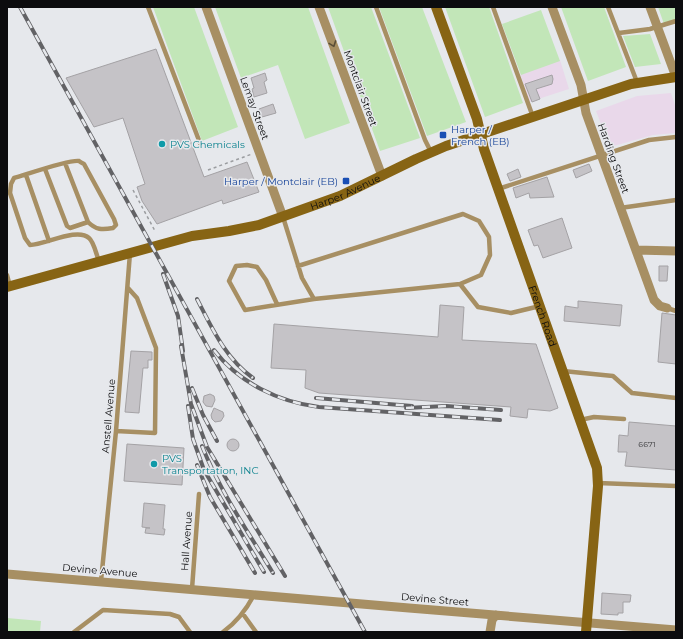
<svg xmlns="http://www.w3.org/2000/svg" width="683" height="639" viewBox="0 0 683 639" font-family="Montserrat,sans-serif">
<rect width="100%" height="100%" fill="#e6e8ec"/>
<!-- commercial -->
<path fill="#e9d8ea" d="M560,60L569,89L529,102L520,72Z
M671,93L676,108V133L653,135L610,147L596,111L637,96Z"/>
<!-- green -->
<path fill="#c2e6b8" d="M153,7H194L238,127L202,141Z
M215,7H308L350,123L305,139L278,65L241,78Z
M328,7H371L420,138L380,151Z
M379,7H422L466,122L427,136Z
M445,7H489L523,103L485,117Z
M561,7H604L626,67L588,81Z
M658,7H676V20L664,24Z
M541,10L560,61L521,75L502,24Z
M650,34L661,64L635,67L623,36Z
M7,618L41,621L40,632H7Z"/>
<!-- building -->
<path fill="#c5c3c7" stroke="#a4a2a5" d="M156,49L204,177L247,162L259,192L223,204L222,200L157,224L142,201L137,187L145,184L123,118L94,127L66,78Z
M265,73L267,80L264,82L267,93L254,97L252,89L254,88L251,78Z
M552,75L553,79L552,84L536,89L540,99L532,102L525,84Z
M273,104L276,113L262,117L259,109Z
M589,164L592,171L576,178L573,170Z
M518,169L521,177L510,181L507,174Z
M547,177L554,197L530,198L529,193L516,198L513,188Z
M562,218L572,248L543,258L538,245L534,246L528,230Z
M659,266H668L667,281H659Z
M578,301L622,305L620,326L564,321L565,306L578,308Z
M440,305L464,307L462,340L536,344L558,408L550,411L528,409L527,418L510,416L511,407L319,393L305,388L306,370L271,368L274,324L438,337Z
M662,313L676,315V364L658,362Z
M131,351L152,352V360H148V368H143L139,413L125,412Z
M210,394L214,396L215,400L212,407L206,406L203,402L204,396Z
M214,408L223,412L224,416L221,421L215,422L212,419L211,415Z
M629,422L676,426V470L625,466L627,452H618L619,435L628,436Z
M227 445a6 6 0 1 1 12 0a6 6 0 1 1-12 0Z
M127,444L184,448L182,485L124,481Z
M144,503L165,505L163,529H165L164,535L145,533L146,528H150L142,527Z
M602,593L631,595L630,602H623V613H618V615L601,614Z"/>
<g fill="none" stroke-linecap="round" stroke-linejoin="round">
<!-- path -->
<path stroke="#9b9da0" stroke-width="1.5" stroke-dasharray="3 3" stroke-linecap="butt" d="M208,170L252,154
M133,190L155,231"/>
<!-- lane -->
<path stroke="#a78f63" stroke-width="4.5" d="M148,7L200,143
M376,7L425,140L431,152
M493,7L533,117
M608,7L637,82
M619,33L650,29L676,21
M65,163L88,222C96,230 102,230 113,228L116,225L114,219L84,164C84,164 80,162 79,161C70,159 25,175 14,178L11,184L10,193L25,238L30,245C45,245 77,227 89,238C94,242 96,254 99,261
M45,169L67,226L70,228L88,222
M26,175L49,241
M498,189L649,140L676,137
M620,208L676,200
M283,217L302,278L314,299L460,284L478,307L511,313L540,306
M298,266L463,214L479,221L489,237L490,255L481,275L460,284
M7,275L10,286
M277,304L266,280L257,267L247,265L236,266L229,281L245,310L314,299
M667,308L676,311
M563,371L613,376L632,393L676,398
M580,420L594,417L624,419
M116,431L155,433L156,348L137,298L128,288
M598,483L676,486
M101,581L116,431L130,253
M192,589L199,494
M243,614L256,632
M74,632L103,610L170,614L179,617L190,632
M223,632C237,622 246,610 254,595"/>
<!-- street -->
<path stroke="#a78f63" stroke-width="9" d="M206,7L283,217
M319,7L382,176
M552,7L581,85L586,113L654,300L660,306L667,308
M650,7L676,77
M636,250L676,251
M7,574L409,608L676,630
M490,632L492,620L496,615"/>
<!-- secondary -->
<g stroke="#876414" stroke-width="10">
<path id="s1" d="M436,7L477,119L484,149L597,468L598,486L586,632"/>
<path id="s2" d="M7,287L192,236L229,231L259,225L340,196L416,159L446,146L631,84L676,77"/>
</g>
<defs>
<path id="rail" d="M20,7L365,632
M163,274L178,316L183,351
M197,299C212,328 225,358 253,378
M181,346L191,404L207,447L285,576
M214,350C239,383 279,402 319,407L500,420
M192,388L203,415L217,441
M316,398L412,406
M188,406L193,439L204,470L264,572
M406,408L446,406L501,410
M202,446C220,491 248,532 273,573
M197,465L210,497L255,573"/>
</defs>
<!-- rail casing -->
<use href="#rail" stroke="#626265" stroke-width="4"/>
<!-- rail -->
<use href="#rail" stroke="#e6e8ec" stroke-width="2.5" stroke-dasharray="8" stroke-linecap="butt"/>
</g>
<!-- one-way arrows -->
<defs><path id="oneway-chevron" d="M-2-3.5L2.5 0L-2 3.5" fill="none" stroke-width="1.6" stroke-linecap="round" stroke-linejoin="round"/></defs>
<use stroke="#5a4e38" href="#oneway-chevron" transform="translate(333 44) rotate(70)"/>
<!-- markers -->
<g fill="#1a4fb4" stroke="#e6e8ec" stroke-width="1.5">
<rect x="439" y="131" width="8" height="8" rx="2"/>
<rect x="342" y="177" width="8" height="8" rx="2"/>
</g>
<g fill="#0f9aa8" stroke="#e6e8ec" stroke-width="1.5">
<circle cx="162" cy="144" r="4"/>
<circle cx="154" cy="464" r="4"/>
</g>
<g text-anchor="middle" stroke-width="3" stroke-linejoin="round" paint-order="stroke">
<!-- number labels -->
<g font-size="8" fill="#3a3a3c">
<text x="647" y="447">6671</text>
</g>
<!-- street labels -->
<g font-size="10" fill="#0c0c0e" stroke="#e6e8ec">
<text transform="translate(361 88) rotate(70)" y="4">Montclair Street</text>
<text transform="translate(255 108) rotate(70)" y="4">Lemay Street</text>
<text transform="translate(614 158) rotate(70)" y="4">Harding Street</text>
<text dy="4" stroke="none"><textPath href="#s2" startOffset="352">Harper Avenue</textPath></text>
<text dy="4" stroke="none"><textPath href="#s1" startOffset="327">French Road</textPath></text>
<text transform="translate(108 416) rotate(-85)" y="4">Anstell Avenue</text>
<text transform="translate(186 541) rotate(-86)" y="4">Hall Avenue</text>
<text transform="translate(100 570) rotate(5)" y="4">Devine Avenue</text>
<text transform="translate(435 599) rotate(5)" y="4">Devine Street</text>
</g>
<!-- transit labels -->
<g font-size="10" fill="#164399" stroke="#e6e8ec" text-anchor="start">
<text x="451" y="133">Harper /<tspan x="451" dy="12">French (EB)</tspan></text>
<text x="338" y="185" text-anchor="end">Harper / Montclair (EB)</text>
</g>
<!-- culture labels -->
<g font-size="10" fill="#0d838f" stroke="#e6e8ec" text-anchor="start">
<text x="170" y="148">PVS Chemicals</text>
<text x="162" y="462">PVS<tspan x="162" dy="12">Transportation, INC</tspan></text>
</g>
</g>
<!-- border -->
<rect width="683" height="639" fill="none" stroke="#0c0c0e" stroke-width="16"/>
</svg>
